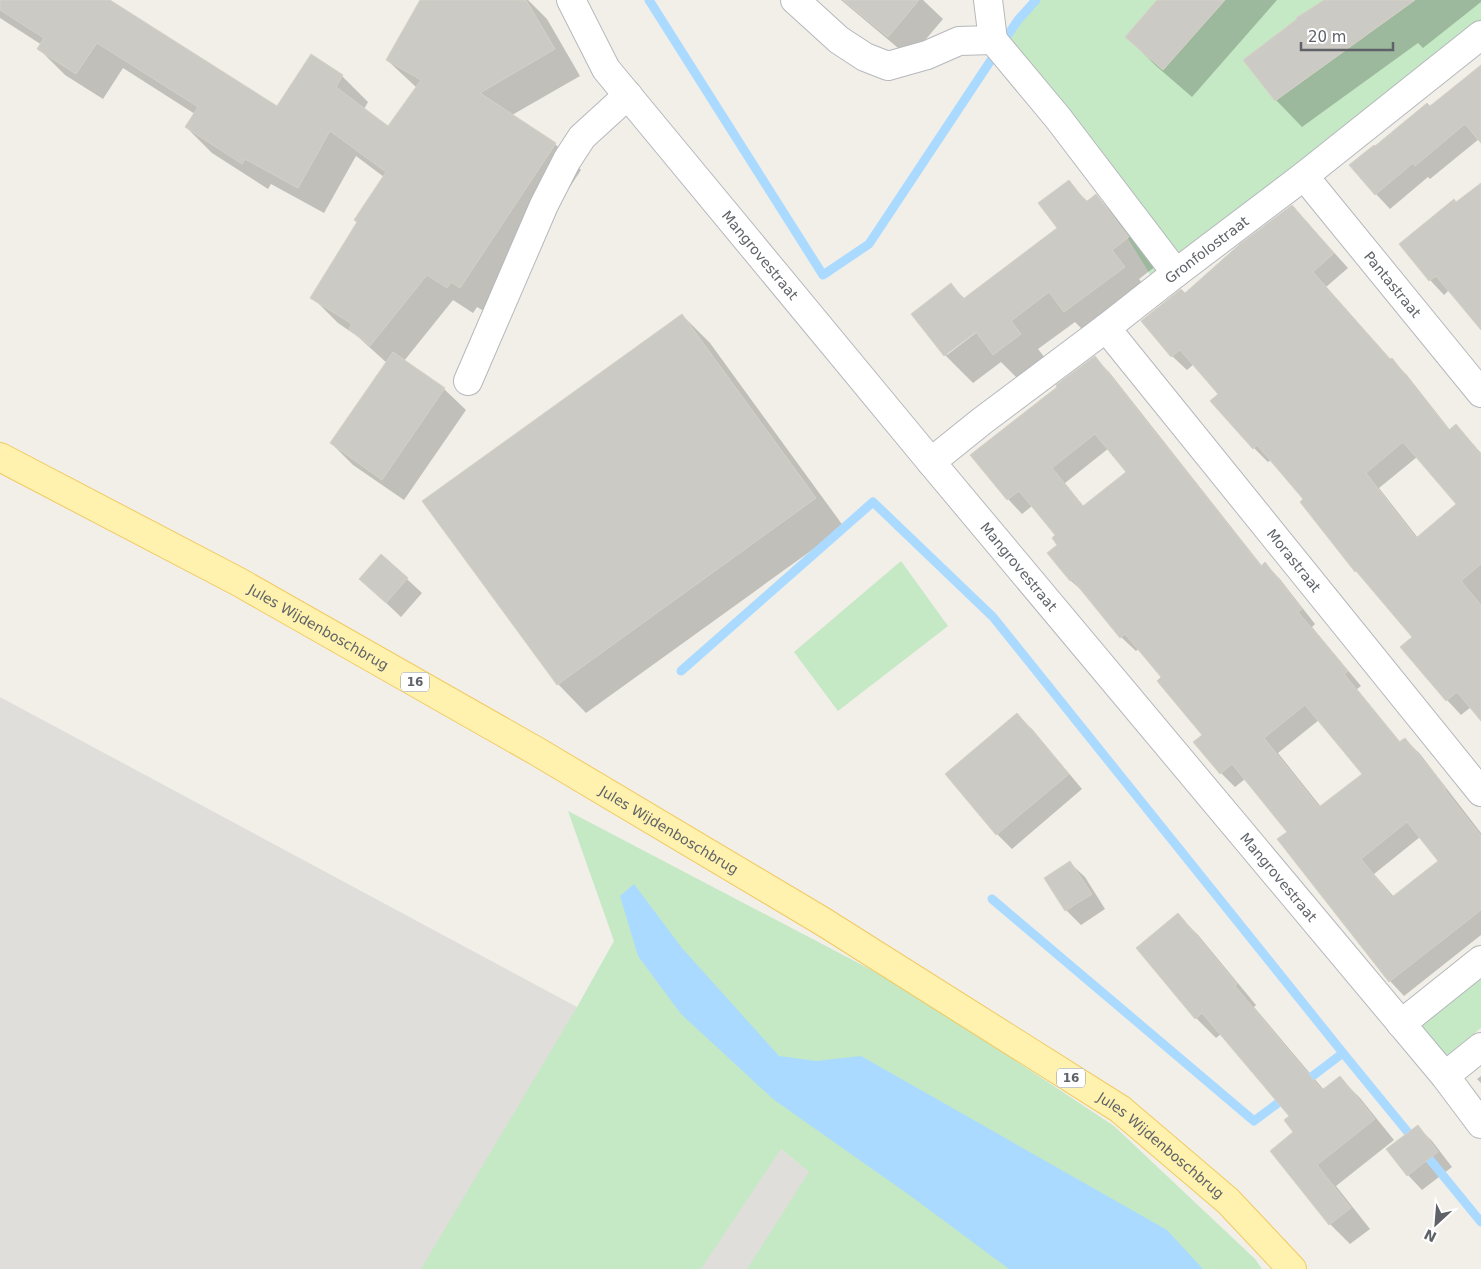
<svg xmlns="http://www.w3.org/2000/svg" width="1481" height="1269" viewBox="0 0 1481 1269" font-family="'DejaVu Sans',sans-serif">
<rect width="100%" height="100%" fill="#f1efe8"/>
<!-- industrial -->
<path fill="#e0deda" d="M0,697L577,1007L781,1149L809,1172L949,1269H0Z"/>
<!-- green -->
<path fill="#c5e8c5" d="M1036,0H1481V21L1298,166L1151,276L1056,121L999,50L1018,21Z
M901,561L948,626L838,711L794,652Z
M568,811L906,988L1114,1126L1255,1259L1262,1269H747L809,1172L781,1149L701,1269H421L577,1007L614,941Z
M1481,972V1028L1446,1056L1419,1023Z"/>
<!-- water -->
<path fill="#aadaff" d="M634,884L682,948L779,1056L816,1061L861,1056L1167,1230L1203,1269H1009L912,1197L773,1099L681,1014L638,956L620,896Z"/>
<!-- shadow -->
<path fill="#0003" fill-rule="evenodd" d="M0,0H108L278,108L311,56L342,76L368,102L364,109L388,127L417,88L387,60L422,0H528L547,19L580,76L512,115L555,144L581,170L487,313L477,307L473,313L453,300L404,361L444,389L466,410L404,500L353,465L331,443L387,363L357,336L338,323L312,297L384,177L356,156L324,213L271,184L268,189L212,153L186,127L195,114L123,68L103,99L65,75L39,49L42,45L0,18Z
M841,0H923L943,19L910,58Z
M1159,0H1277L1192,97L1155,65L1127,37Z
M1326,0H1481V2L1423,48L1418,43L1302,127L1276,100Z
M1481,70V141L1479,139L1430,179L1428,177L1390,209L1376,194L1375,148Z
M1068,182L1088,202L1096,196L1124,224L1156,266L1139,279L1152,295L1093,340L1075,322L1038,349L1049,363L1022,383L1001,362L973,383L945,355L951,285L965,299L1058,228ZM980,327L981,329L947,355V352Z
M1481,185V328L1449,290L1444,295L1430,280L1457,204Z
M1292,206L1348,268L1326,287L1391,360L1406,374L1450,430L1456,425L1481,453V719L1471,707L1461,715L1447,700L1414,638L1304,500L1271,460L1268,462L1254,448L1220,394L1194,364L1187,370L1172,356L1185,294ZM1417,457L1458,505L1418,538L1379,488Z
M682,315L710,343L844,527L586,713L558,684Z
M1095,358L1109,372L1262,566L1265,564L1279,578L1315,624L1312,627L1361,686L1357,689L1401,743L1405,739L1420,754L1481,833V935L1404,996L1390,981L1288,832L1245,779L1235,787L1221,773L1204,735L1163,677L1139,648L1136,651L1121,637L1086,594L1071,581L1049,553L1059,545L1057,535L1032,506L1022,514L1008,499L972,455ZM1109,448L1128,472L1084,507L1065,483ZM1319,720L1363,774L1321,807L1278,753ZM1420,837L1440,861L1394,897L1374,874Z
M382,556L422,593L401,617L361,579Z
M1017,715L1032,729L1082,789L1012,849L997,834L947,774Z
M1070,863L1085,877L1105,909L1081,925L1066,910L1045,879Z
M1178,915L1198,935L1256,1005L1254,1007L1324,1090L1340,1078L1360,1098L1394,1140L1336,1186L1370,1229L1350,1244L1330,1224L1295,1132L1291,1117L1221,1034L1216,1038L1196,1018Z
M1481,1076V1083L1477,1079Z
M1418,1127L1432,1141L1452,1167L1422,1190L1408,1175Z"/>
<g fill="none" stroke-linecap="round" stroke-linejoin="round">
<!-- stream -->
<path stroke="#aadaff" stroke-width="9" d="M649,0L823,275L869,244L997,51
M1001,45L1018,20L1036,0
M681,671L873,502L993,617L1343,1053L1302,1084
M992,899L1254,1121L1286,1097
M1343,1053L1415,1141
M1423,1151L1481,1222"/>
</g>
<!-- building -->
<path fill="#cccac5" stroke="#d6d1c6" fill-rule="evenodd" d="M0,0H110L277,106L311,54L343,75L336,87L388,126L421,80L386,60L420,0H526L555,49L480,93L556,143L460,288L451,282L447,288L427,275L370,346L349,329L352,324L310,298L357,222L354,220L386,172L330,131L298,188L245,159L242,164L185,127L198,107L97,43L76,74L37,49L44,38L0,10Z
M843,0H919L888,37Z
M1157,0H1225L1163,70L1125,37Z
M1324,0H1415L1275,101L1243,60L1297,19L1296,18Z
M1481,65V143L1465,124L1415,166L1413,163L1375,195L1349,165L1374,145L1375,146L1427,103L1430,106Z
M1069,180L1086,202L1096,194L1129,237L1112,250L1125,267L1064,312L1049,292L1011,321L1021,334L993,355L976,332L944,356L911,314L951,283L963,299L1057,228L1038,203Z
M1481,183V330L1436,276L1429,281L1399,244L1454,199L1456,202Z
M1292,205L1334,253L1313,272L1390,359L1392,358L1449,430L1456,424L1481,454V564L1461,581L1481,605V721L1457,692L1446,701L1400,647L1412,637L1356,571L1355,572L1300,502L1303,499L1257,445L1253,449L1210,401L1218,394L1180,350L1171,357L1141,321L1181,289L1185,293L1240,244ZM1403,442L1456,504L1416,538L1366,473Z
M682,314L816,498L557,685L422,501Z
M393,352L445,388L382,480L330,443Z
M1095,356L1261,566L1265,562L1302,609L1298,612L1348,671L1344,674L1399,742L1405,738L1446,788L1445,790L1481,836V910L1389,982L1277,839L1287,832L1232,764L1220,774L1193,742L1202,735L1157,681L1161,677L1125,634L1120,638L1072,579L1070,581L1047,553L1057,545L1052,538L1055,535L1019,491L1007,500L970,455L1057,387L1056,385ZM1095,434L1126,472L1083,506L1052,468ZM1305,705L1362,774L1319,807L1264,738ZM1407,822L1438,861L1392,897L1361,859Z
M381,554L408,578L386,603L359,579Z
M1017,713L1069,774L996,835L945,774Z
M1070,861L1092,894L1065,911L1044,878Z
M1178,913L1237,984L1235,986L1322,1090L1340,1076L1375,1119L1317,1165L1351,1208L1329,1225L1270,1151L1293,1132L1284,1120L1289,1116L1202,1013L1195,1019L1136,948Z
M1418,1125L1438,1152L1407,1176L1386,1149Z"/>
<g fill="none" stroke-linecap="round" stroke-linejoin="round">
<defs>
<g id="minor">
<path id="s1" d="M571,0L606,69L931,462L1445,1076L1481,1124"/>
<path d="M795,0L839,40L865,57L888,66L927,55L959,41L993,40L1058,118L1176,273"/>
<path d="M988,0L993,40"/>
<path id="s2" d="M1304,176L1481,393"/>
<path id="s3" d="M1106,328L1481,792"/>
<path d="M468,381L544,205L567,160L582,137L628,95"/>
<path id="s4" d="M931,462L982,421L1106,328L1176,273L1304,176L1481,35"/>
<path d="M1401,1024L1481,960"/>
<path d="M1445,1076L1481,1047"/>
</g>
<g id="major">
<path id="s5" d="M0,457L239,582L538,752L822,921L1120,1109L1228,1201L1292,1269"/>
</g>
</defs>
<!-- minor casing -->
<use href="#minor" stroke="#b5b8bc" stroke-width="30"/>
<!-- major casing -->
<use href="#major" stroke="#f2c960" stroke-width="30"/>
<!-- minor -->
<use href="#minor" stroke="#fff" stroke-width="28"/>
<!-- major -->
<use href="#major" stroke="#fff2af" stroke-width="28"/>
</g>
<g text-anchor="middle" stroke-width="4" stroke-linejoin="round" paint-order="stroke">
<!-- shield labels -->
<g fill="#fff" stroke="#8f9295" stroke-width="1">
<rect x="401" y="672.5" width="28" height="19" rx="4"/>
<rect x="1057" y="1068.5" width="28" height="19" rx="4"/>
</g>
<g font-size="12" font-weight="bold" fill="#5f6368">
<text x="415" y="686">16</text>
<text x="1071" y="1082">16</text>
</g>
<!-- street labels -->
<g font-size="14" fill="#5f6368" stroke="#fff">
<text dy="5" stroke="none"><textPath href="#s4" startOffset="348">Gronfolostraat</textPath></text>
<text dy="5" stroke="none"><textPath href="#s1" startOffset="319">Mangrovestraat</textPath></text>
<text dy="5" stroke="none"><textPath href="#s2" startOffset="140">Pantastraat</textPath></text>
<text dy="5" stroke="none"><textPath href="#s3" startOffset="299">Morastraat</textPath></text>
<text dy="5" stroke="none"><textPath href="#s1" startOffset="724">Mangrovestraat</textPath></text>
<text dy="5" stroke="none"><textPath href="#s5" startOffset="361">Jules Wijdenboschbrug</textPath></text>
<text dy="5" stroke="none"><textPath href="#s5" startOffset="766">Jules Wijdenboschbrug</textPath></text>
<text dy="5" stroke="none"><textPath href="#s1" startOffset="1129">Mangrovestraat</textPath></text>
<text dy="5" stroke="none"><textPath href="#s5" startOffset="1351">Jules Wijdenboschbrug</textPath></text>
</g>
</g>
<!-- north arrow -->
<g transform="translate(1436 1224) rotate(206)" stroke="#ffffff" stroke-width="4" paint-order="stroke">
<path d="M0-4L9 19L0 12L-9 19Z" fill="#5f6368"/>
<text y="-8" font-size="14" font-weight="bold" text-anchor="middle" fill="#5f6368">N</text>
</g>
<!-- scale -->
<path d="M1301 42v8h92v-8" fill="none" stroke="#5f6368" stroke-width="2.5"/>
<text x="1308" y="42" font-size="15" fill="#5f6368" stroke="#ffffff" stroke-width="4" paint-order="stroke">20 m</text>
</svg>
